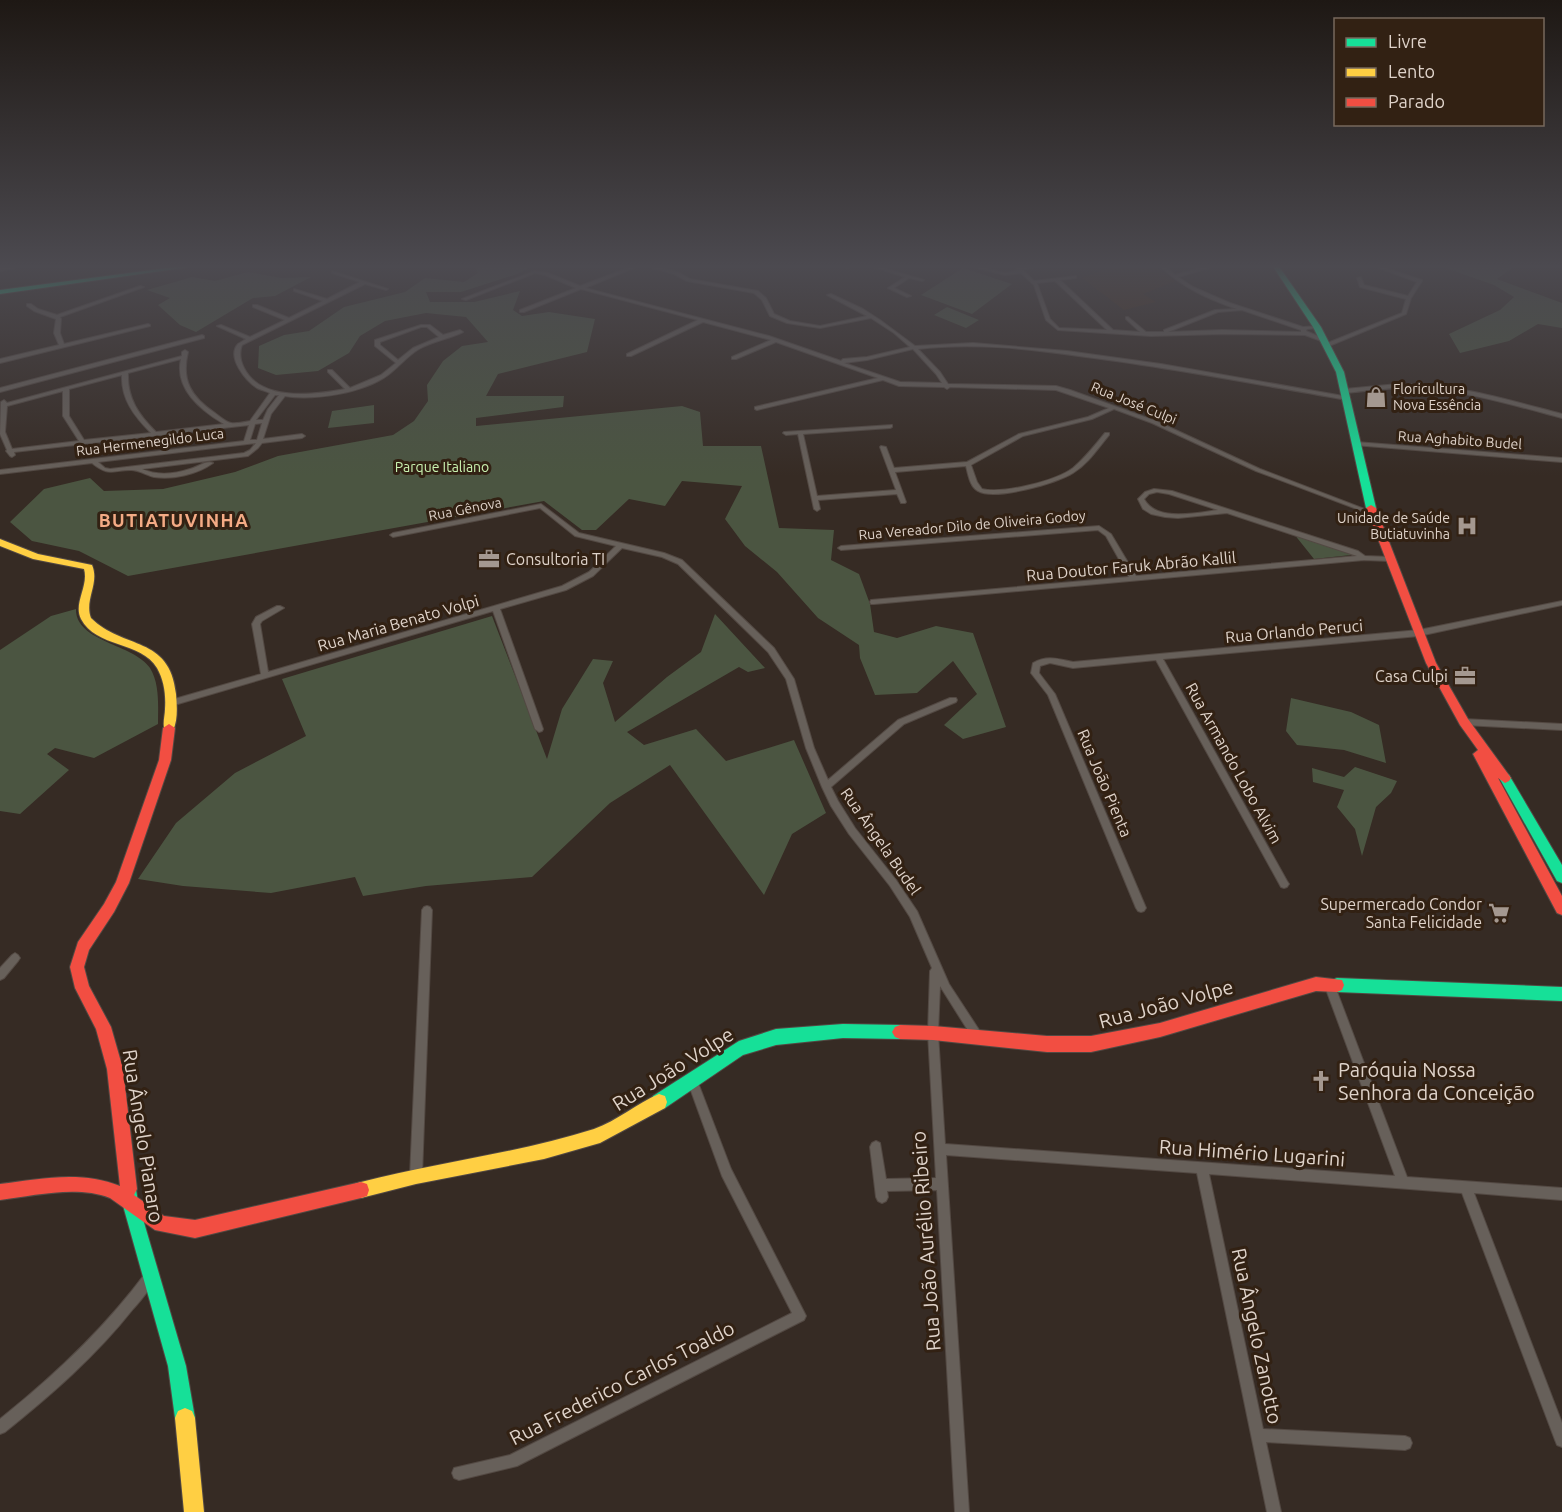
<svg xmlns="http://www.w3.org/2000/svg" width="1562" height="1512" viewBox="0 0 1562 1512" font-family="Ubuntu,sans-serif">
<rect width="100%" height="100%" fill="#362b24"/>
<!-- built -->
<path fill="#442e1d" d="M1111,267L1157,268L1175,281L1143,294L1156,302L1124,310L1082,278Z"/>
<!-- green -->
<path fill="#4b5541" d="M474,265H500L511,268L519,265H535L517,274L461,292H426L430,302H474L520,291L513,310L522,316L549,312L595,319L587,352L498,374L486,396H564L563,407L476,418V426L682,406L700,412L703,446H761L779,528L834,530L831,560L859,574L870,604L874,632L897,638L936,626L973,633L1006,727L963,739L944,725L977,694L953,661L917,693L875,695L860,658L859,645L818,618L777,572L745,546L725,519L742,486L682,481L665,506L629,499L596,530H582L544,501L128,576L79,551L32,541L10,522L44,489L90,478L104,491L163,489L235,472L278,456L393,435L414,421L428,401L427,385L443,361L462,346L488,342L466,317L426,313L385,321L360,336L349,353L318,371L276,375L258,368L259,346L284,335L309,331L344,307L405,292L425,278L464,282L478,273Z
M1437,265H1516L1497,279L1562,303V328L1538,324L1509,341L1460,353L1449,334L1500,310L1514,297L1494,285Z
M963,268L1012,284L972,314L921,295Z
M248,272L281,278L311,277L275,296L253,298L196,332L180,325L158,305L170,298L147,290L192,277L215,281Z
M947,307L979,320L966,328L934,315Z
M374,405V423L328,428L332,411Z
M1294,534L1351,554V555L1314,559Z
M76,609C75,642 134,644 150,668C160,684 158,707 158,724L94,758L55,748L47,754L69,770L20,814L0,811V650L51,616Z
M715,614L765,668L748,672L739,667L627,732L644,745L696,729L726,761L794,740L826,813L792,834L764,895L670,765L610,803L532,877L426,886L363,896L355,877L271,893L183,886L138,879L176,823L235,773L306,736L282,679L492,616L547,759L562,709L593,659L613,661L603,683L615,722L667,677L701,652Z
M1291,698L1351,712L1379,725L1386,763L1344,750L1297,745L1286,731Z
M1355,767L1397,781L1391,793L1376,807L1362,856L1355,829L1337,807L1344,790L1313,782L1312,768L1344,777Z"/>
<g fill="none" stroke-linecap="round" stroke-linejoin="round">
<defs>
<path id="street" d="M636,265H641L585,288L769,336L841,361L843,359L867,357L910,347L894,333L871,318L820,328L787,323L770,316L762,300L754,293L687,281L674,274L643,265H649L678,272L690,279L758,291L766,298L774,314L790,321L820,326L867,316L827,295L831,294L863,309L880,320L915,346L973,343L1067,351L1161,364L1349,397L1350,398L1347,400C1260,385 1174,368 1086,357C1031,349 974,342 918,349L940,372L948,384L1056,386L1070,390L1156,421L1260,469L1375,513L1374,514H1370L1256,471L1152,423L1114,409L1092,419L1023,436L971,465L977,482L982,489C1003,494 1056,481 1073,468C1085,458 1095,445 1105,433H1109V435C1098,448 1088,464 1073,473C1058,483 994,501 978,491C970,487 968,474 966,466L895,472L906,502L905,503H901L897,494L818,500L820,509L817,511L814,509L798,434L786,435L783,433L784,432L892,425V427L890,428L803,434L817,496L896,490L880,447L881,446L886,447L894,468L967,462L1019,434L1088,417L1109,408L1056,390L950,387L947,389L944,387L899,386L883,380L757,410L755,409V407L878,378L776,342L736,359H732V357L771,340L703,322L631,356H627V354L698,320L581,289L524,312H520V310L576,288L545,275L535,273L466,300L462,299L535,271L548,273L580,286ZM913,349L936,374L942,383L900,382L844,363L867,360Z
M838,265H844L850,267L848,268Z
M867,265H873L924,280L922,281L909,278L894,288L911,296L907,297L888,288L905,277Z
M915,265H973L1005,273L1019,270L1014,265H1018L1020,267L1045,265L1043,266L1022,269L1034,281L1076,276V278L1060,280L1113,330L1140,332L1126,319V317H1128L1146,332H1164V330L1215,310L1237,309C1208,299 1181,287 1159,265H1163L1175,275L1211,265H1216V266L1178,277L1193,287L1230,303L1303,327L1319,326V328L1307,329L1306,331L1327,340L1324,342L1305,335L1222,334L1151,336L1058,330L1046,320L1034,285L1021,273L1005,275L973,267L917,266ZM1055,281L1107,330L1059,328L1050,319L1037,283ZM1242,310L1301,330V332L1222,330L1168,332L1218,312Z
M1371,265H1376L1422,280V281L1411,298L1406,314L1329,346H1325V344L1402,313L1406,299L1360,287L1357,278L1361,277L1364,285L1408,296L1417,282Z
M13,266H15V268L0,271V269Z
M332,271L388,289L386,290L365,284L242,345C239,353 240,360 244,368C261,402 314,395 345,389L328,372V370H332L350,388L381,375L396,363L375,346V340L421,325H430L443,335L460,330L463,332C449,339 433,341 419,349C407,356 399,367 388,375C364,393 313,401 285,396L271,414L263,439L302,434L305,436L302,438L262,443L258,448L248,456L142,469C157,476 175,474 190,469C198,467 206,460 213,463C198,474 173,480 154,477C146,475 139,470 131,470C112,470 109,477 92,463L0,474V470L244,441L249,425L14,452L15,455L12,457L10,456L6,451L7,450L0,434L1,402L4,400L7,403L182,356V352L185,350L188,352C181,380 191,397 215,413C219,416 226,422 231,423C236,424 245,422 250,421L270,393C266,391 261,390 257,388C246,381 226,357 238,344C239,343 245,340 246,339L217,326L221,325L250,337L285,320L253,307V305H257L289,318L323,301L294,291V289L327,299L360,282L332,273ZM421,327H427L439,337L413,348L398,360L380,345V342ZM181,359C174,389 202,411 224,424L156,432C139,415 127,399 128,373ZM122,375C121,399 134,416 151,433L84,440L69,416V389ZM63,391V416L79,441L12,449L5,432L7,406ZM275,395H279L268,409L263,420H256ZM262,423L257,440H250L255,424ZM256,443L250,450L244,453L110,469L105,468L98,462Z
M140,286L144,287L60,317L61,319L60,333L64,344L148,324L150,325V326L0,363V359L59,345L54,333L56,319L34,311L27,306V304H31L38,309L57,315Z
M202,335L204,336V338L0,392V388Z
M1398,384C1454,383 1508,400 1562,414V418C1513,405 1464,390 1414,388C1391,387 1368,391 1345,393L1342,391L1345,389Z
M1356,442L1562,458V462L1354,445V443Z
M1154,489L1172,491L1358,551L1365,556L1390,557L1393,559L1390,561L1364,560L874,604H871L870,602L871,600L1129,577L1106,536L1098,530L841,550L838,548L841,546L1099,526L1111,534L1136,576L1357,556L1227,513L1178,518L1165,517L1151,514L1143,509L1138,499L1145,492ZM1157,492L1169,494L1218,510C1197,513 1156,522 1144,499L1149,494Z
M541,504L579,533L664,553L682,560L774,648L794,679L814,748L828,780L898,720L950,698H956L957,700L956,702L904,724L831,787L838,801L855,828L896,880L917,911L949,984L983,1036L982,1040L978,1041L974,1040L940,986L938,1033L945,1144L1395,1176L1324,984L1325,981L1329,979L1333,981L1407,1177L1562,1188V1200L1474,1193L1562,1423V1447L1557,1445L1555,1440L1462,1193L1209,1174L1263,1429L1405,1436L1410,1438L1412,1443L1410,1448L1405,1450L1266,1442L1281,1512H1267L1197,1173L946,1155L969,1512H955L937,1190L887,1191L888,1197L886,1201L882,1203L878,1201L876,1197L870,1147L872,1143L876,1141L880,1143L886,1179L936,1178L928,1033L930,971L932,968L910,917L890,886L849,834L831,806L822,787L806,748L786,679L768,652L678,564L662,557L622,548L593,576L566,590L500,609L543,729L542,731L539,732L535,729L493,611L171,706L167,703L171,700L261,674L252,624L256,617L277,606H280L284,608L262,621L260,624L268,672L562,586L589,572L616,546L575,536L540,508L393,537L390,535L393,533Z
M1562,601V605L1419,636L1163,659L1287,881L1289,884L1287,887L1284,888L1281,887L1156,660L1073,668L1050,663L1040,666L1039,673L1055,694L1146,908L1144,911L1141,912L1138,911L1136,908L1048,695L1031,673L1033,663C1047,655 1058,659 1073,662L1419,630Z
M1464,719L1562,724V730L1464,725L1460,722Z
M427,906L430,907L432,910L422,1176L420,1180L416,1182L412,1180L410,1176L422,910L424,907Z
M15,953L18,955L20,958L18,961L4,978L0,980V968L12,955Z
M692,1075L696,1076L697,1080L731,1169L804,1312L806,1316L804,1320L517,1466L459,1480L454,1478L452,1473L454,1468L510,1455L792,1313L722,1176L687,1080L688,1076Z
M151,1269L155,1271L157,1275C152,1287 142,1299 133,1309C96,1356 51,1395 5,1432L0,1434V1419C55,1375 105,1328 147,1271Z"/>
<path id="fast" d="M189,265H204L0,294V290Z
M1272,265H1278L1321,327L1344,372L1376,508L1374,510L1371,511L1366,508L1336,372L1313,327Z
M1505,773L1509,775L1562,865V883L1557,881L1501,781L1499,778L1501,775Z
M1337,978L1562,987V1001L1337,992L1332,990L1330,985L1332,980Z
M843,1024L900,1025L905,1027L908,1032L905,1037L900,1039L843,1038L776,1045L743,1055L665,1108L659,1110L653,1108L651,1102L653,1096L739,1041L776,1029Z
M129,1181L135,1183L138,1202L186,1366L195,1418L192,1425L185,1428L178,1425L175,1418L168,1366L122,1202L121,1189L123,1183Z"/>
<path id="slow" d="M0,539L38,554L92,565C100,583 84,600 91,618C123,650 170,635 176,694C177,706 178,720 173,731H165C162,724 165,716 165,709C166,695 164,680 157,668C141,641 96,648 81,619C73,603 89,586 84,569L33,559L0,546Z
M659,1094L665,1096L667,1102L665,1108L600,1143L544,1159L416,1184L361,1198L355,1196L353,1190L355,1184L361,1182C438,1162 519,1153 594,1129C617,1121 637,1103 659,1094Z
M185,1408L192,1411L195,1418L204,1512H184L175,1418L178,1411Z"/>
<path id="jam" d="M1371,505L1376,508L1436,663L1468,719L1511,778L1509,781L1505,783L1498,778L1562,896V915L1557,913L1473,754L1478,750L1460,725L1426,663L1366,508Z
M169,724L175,728L171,760L129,883L114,912L89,950L84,967L89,986L111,1027L123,1069L137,1189L134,1195L164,1216L195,1220L361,1182L367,1184L369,1190L367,1196L361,1198L195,1238L155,1230L110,1198C76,1185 34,1196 0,1200V1184C40,1179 81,1170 120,1186L107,1069L96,1029L75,988L70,967L78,942L104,904L116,882L159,760L163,728Z
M1316,977L1342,980L1344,985L1342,990L1337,992L1316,991L1160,1037L1091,1052H1047L933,1040L900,1039L895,1037L892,1032L895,1027L900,1025L933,1026L1047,1036H1091L1160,1023Z"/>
</defs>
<!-- street casing -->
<use href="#street" stroke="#534943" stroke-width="2"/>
<!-- fast casing -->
<use href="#fast" stroke="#534943" stroke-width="2"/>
<!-- slow casing -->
<use href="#slow" stroke="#534943" stroke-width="2"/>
<!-- jam casing -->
<use href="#jam" stroke="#534943" stroke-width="2"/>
<!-- street -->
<use href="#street" fill="#67605a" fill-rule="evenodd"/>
<!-- fast -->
<use href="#fast" fill="#16e098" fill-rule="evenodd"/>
<!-- slow -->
<use href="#slow" fill="#ffcf43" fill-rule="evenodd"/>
<!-- jam -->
<use href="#jam" fill="#f24e42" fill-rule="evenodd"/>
</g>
<!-- sky -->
<linearGradient id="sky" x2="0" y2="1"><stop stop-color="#1e1814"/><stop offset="0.56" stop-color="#4c4a50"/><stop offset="1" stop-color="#4c4a50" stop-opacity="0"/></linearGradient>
<rect width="1562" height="476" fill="url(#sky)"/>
<!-- icons -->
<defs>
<symbol id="shop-bare" viewBox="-9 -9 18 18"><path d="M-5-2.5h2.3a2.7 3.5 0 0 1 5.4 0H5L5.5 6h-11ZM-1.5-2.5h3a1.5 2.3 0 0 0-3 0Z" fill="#a49890" stroke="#322113" stroke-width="2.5" paint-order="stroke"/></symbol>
<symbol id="hospital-bare" viewBox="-9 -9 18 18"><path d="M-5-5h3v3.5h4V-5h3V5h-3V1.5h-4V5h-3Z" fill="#a49890" stroke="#322113" stroke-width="2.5" paint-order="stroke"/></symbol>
<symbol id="office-bare" viewBox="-9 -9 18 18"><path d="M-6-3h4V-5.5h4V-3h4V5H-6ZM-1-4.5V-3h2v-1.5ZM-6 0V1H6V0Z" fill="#a49890" stroke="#322113" stroke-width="2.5" paint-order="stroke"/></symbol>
<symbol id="supermarket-bare" viewBox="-9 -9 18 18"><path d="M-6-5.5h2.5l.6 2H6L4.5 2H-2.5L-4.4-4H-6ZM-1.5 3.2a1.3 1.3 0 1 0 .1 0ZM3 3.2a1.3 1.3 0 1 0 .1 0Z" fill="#a49890" stroke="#322113" stroke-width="2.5" paint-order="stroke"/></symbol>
<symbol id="church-bare" viewBox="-9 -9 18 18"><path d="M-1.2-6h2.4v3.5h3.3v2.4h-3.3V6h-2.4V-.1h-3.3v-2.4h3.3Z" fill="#a49890" stroke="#322113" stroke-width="2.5" paint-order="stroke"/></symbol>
</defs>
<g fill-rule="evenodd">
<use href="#shop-bare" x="1361" y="382" width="30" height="30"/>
<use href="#hospital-bare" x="1452" y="511" width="30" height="30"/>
<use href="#office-bare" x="474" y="544" width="30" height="30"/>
<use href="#office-bare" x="1450" y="661" width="30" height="30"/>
<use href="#supermarket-bare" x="1484" y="898" width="30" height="30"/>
<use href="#church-bare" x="1306" y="1066" width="30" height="30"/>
</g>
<g text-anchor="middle" stroke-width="6" stroke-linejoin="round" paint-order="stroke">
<!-- far-poi labels -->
<g font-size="14" fill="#dfd3ca" stroke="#322113" text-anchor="start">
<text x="1393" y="394">Floricultura<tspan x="1393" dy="16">Nova Essência</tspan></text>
<text x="1450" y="523" text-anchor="end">Unidade de Saúde<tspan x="1450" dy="16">Butiatuvinha</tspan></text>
</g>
<!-- far-street labels -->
<g font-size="14" fill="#dfd3ca" stroke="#322113">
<text transform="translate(1134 403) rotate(22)" y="5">Rua José Culpi</text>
<text transform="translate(1460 440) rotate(4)" y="5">Rua Aghabito Budel</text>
<text transform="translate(150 442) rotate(-7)" y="5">Rua Hermenegildo Luca</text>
<text transform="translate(465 509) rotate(-11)" y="5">Rua Gênova</text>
<text transform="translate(972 525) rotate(-5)" y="5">Rua Vereador Dilo de Oliveira Godoy</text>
</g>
<!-- far-park labels -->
<g font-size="14" fill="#caf3b1" stroke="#322113">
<text x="442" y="472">Parque Italiano</text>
</g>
<!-- poi labels -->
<g font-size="16" fill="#dfd3ca" stroke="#322113" text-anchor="end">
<text x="506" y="565" text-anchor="start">Consultoria TI</text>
<text x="1448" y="682">Casa Culpi</text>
<text x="1482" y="910">Supermercado Condor<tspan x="1482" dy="18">Santa Felicidade</tspan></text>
</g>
<!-- street labels -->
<g font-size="16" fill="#dfd3ca" stroke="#322113">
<text transform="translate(1131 566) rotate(-5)" y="6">Rua Doutor Faruk Abrão Kallil</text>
<text transform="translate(398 623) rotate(-16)" y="6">Rua Maria Benato Volpi</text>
<text transform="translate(1294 631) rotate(-5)" y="6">Rua Orlando Peruci</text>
<text transform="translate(1234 763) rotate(61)" y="6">Rua Armando Lobo Alvim</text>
<text transform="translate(1105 783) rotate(67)" y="6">Rua João Pienta</text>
<text transform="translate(881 841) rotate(55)" y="6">Rua Ângela Budel</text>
</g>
<!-- far-district labels -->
<g font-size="18" font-weight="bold" letter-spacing="1.5" fill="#f4ab85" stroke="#322113">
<text x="174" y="527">BUTIATUVINHA</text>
</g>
<!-- near-street labels -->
<g font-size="20" fill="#dfd3ca" stroke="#322113">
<text transform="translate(1166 1004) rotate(-15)" y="7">Rua João Volpe</text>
<text transform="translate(673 1069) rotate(-32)" y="7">Rua João Volpe</text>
<text transform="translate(143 1136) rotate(81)" y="7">Rua Ângelo Pianaro</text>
<text transform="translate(1252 1153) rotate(4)" y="7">Rua Himério Lugarini</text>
<text transform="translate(926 1241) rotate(-94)" y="7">Rua João Aurélio Ribeiro</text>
<text transform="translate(1257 1336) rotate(78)" y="7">Rua Ângelo Zanotto</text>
<text transform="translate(622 1383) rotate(-27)" y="7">Rua Frederico Carlos Toaldo</text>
</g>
<!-- near-poi labels -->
<g font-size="20" fill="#dfd3ca" stroke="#322113" text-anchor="start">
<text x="1338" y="1077">Paróquia Nossa<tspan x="1338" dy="23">Senhora da Conceição</tspan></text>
</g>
</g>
<!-- legend -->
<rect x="1334" y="18" width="210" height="108" fill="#322113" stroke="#77685c" stroke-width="1.5"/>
<rect x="1346" y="38" width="30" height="9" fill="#16e098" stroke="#77685c" stroke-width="1.5"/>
<text x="1388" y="48" font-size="18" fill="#dfd3ca">Livre</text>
<rect x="1346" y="68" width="30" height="9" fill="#ffcf43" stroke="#77685c" stroke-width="1.5"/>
<text x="1388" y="78" font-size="18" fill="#dfd3ca">Lento</text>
<rect x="1346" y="98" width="30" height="9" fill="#f24e42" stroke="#77685c" stroke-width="1.5"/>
<text x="1388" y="108" font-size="18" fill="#dfd3ca">Parado</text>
</svg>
